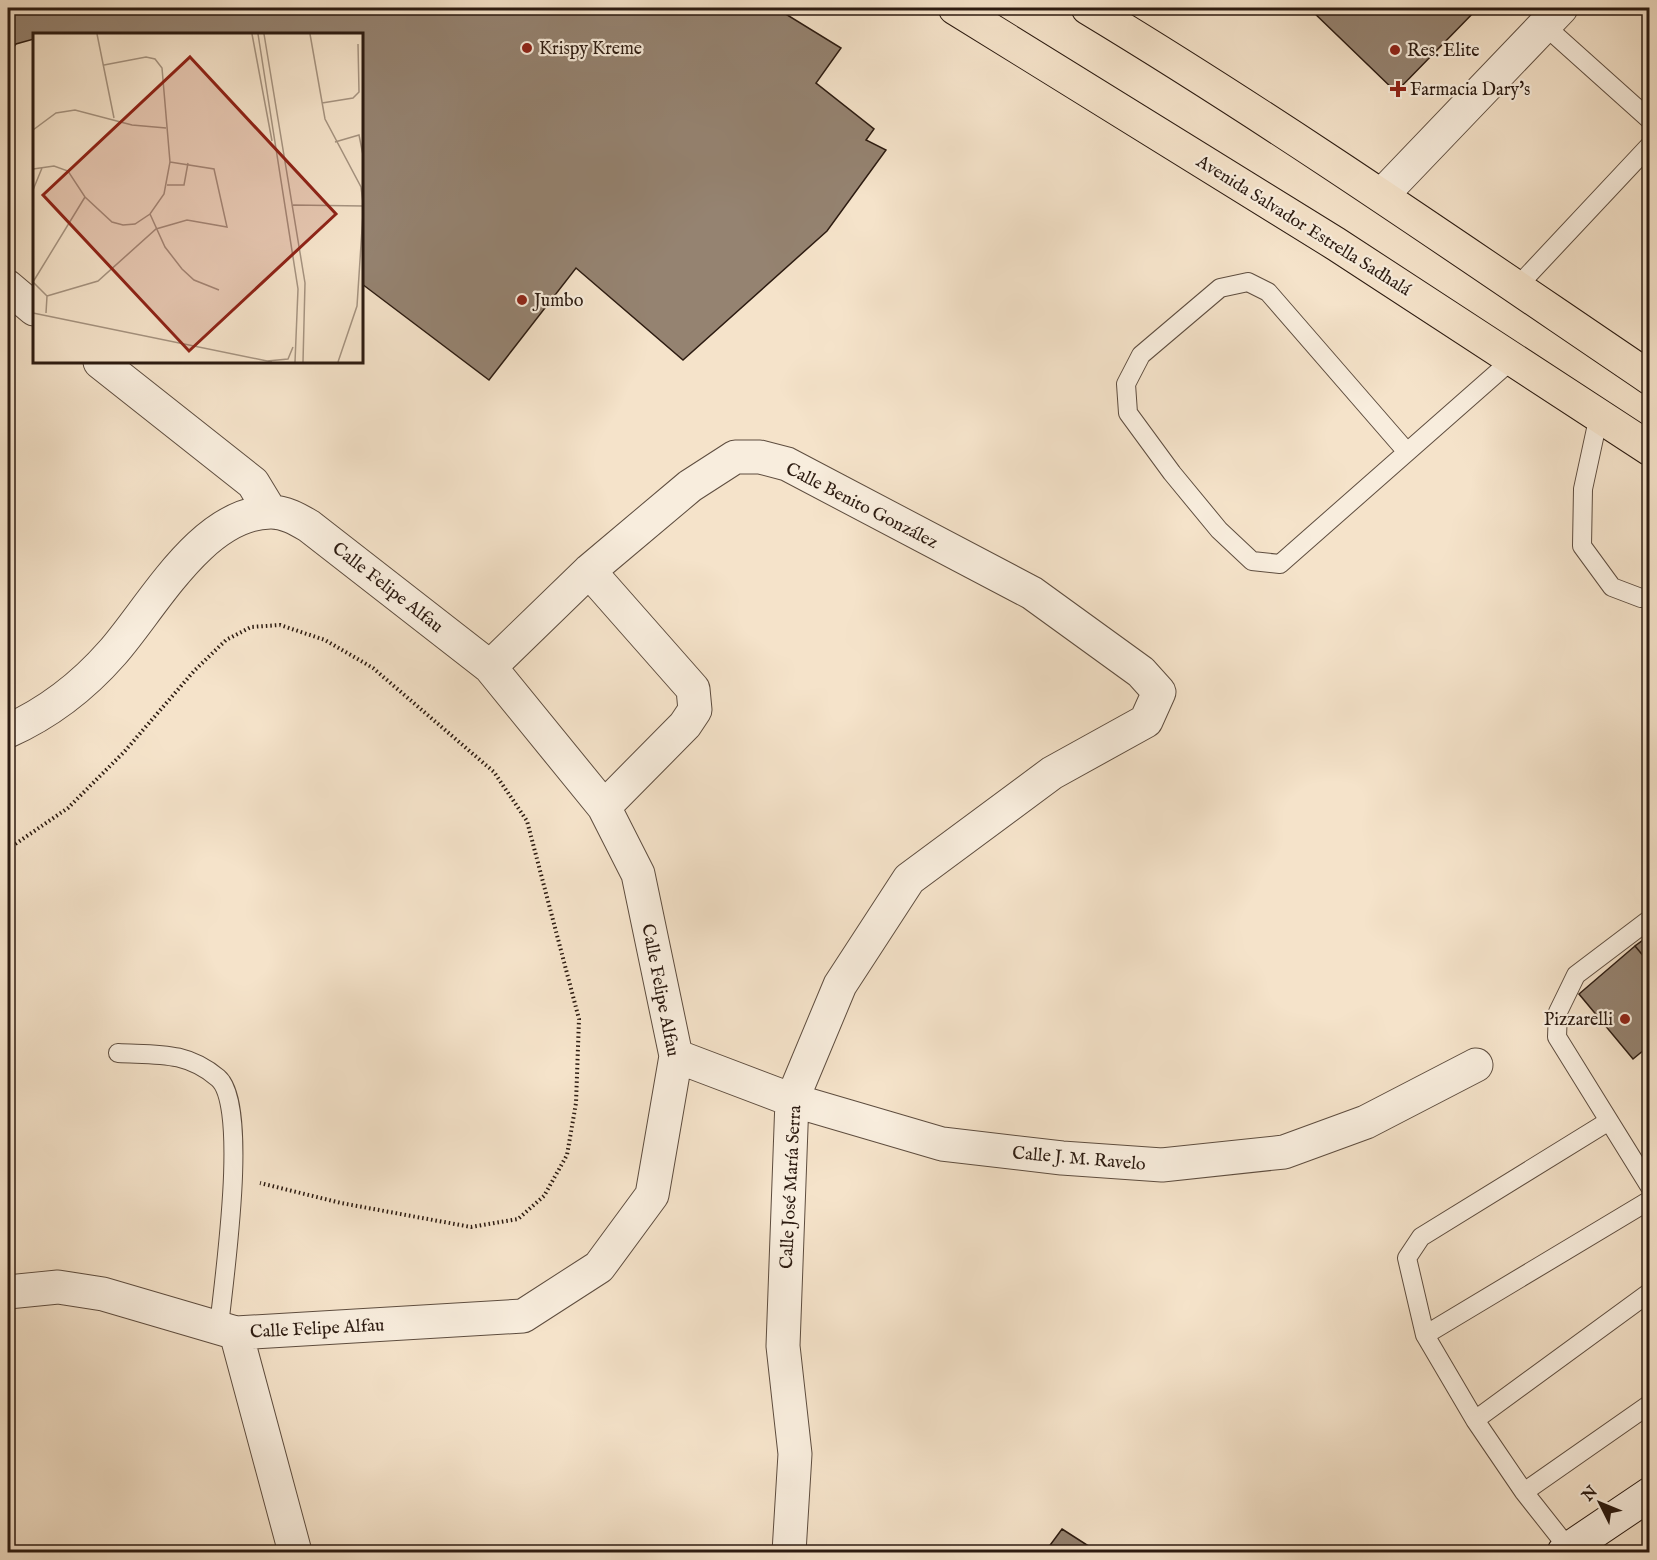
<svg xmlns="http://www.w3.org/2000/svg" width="1657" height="1560" viewBox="0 0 1657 1560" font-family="'IM FELL English',serif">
<rect width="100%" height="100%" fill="#f5e3ca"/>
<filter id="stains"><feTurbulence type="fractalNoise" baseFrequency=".00333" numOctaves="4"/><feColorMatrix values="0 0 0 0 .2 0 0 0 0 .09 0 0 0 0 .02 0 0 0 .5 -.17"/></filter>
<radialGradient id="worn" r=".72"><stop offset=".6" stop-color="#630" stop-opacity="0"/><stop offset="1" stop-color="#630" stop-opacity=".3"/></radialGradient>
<!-- building -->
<path fill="#958371" stroke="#2c1b11" stroke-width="1.5" d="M8,8H776L841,48L816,83L874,129L866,140L886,150L827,231L683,360L576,268L489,380L362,284V34H34V39L16,44L8,54Z
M1309,8H1478L1396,92Z
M1650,935V964L1635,946Z
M1635,946L1650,964V1045L1633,1059L1579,994Z
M1062,1529L1098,1552H1045Z"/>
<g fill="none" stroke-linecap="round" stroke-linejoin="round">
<defs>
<path id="lane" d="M1544,25L1650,120
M1515,289L1650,145
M1599,415L1583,489L1582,546L1612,587L1641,598L1650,596
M1407,452L1268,292L1248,282L1220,288L1141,355L1126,384L1128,413L1172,473L1219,530L1252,561L1280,564L1514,358
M1650,919L1576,975L1558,1012L1557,1037L1650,1187
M118,1053C158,1055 186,1051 218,1078C250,1105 223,1284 219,1327
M1425,1335L1650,1200
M1475,1420L1650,1292
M1524,1492L1650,1404
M1569,1549L1524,1492L1475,1420L1425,1335L1407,1258L1421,1237L1609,1121"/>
<path id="street" d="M1382,195L1561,8
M8,287L34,309
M100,362L253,483L270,511
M589,571L693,689L695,710L685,725L604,807
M490,667L589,571L690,486L735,457H760L787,464L1032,593L1141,672L1159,692L1146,721L1052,773L909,879L840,985L792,1100L783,1346L795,1454L789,1552
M8,731C48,713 83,686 112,653C152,608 202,512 271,512C285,512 297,519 309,526L490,667L604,807L638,874L676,1056L652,1195L599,1267L523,1316L236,1333L103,1294L58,1287L8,1292
M676,1056L792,1100L942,1144L1062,1158L1162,1165L1284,1152L1366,1122L1476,1065
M236,1333L295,1552"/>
<path id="secondary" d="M1564,1552L1650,1494"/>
<path id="highway" d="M955,8L1336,244L1650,449
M1088,8C1280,124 1464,252 1650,378"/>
</defs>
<!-- lane casing -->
<use href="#lane" stroke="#5e4d3f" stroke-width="20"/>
<!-- street casing -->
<use href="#street" stroke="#5e4d3f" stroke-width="35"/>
<!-- secondary casing -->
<use href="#secondary" stroke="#2c1b11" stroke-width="35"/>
<!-- highway casing -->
<use href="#highway" stroke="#2c1b11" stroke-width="35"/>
<!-- path -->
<path stroke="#2c1b11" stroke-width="4" stroke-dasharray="1.5 3" stroke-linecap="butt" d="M8,849L68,808L124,752L194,671L226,640L251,627L280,625L325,640L373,668L494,772L527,821L579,1019L576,1103L567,1155L544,1196L518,1219L471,1227L341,1203L260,1183"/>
<!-- lane -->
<use href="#lane" stroke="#f8eddd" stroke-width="18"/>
<!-- street -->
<use href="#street" stroke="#f8eddd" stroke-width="33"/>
<!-- secondary -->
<use href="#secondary" stroke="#f8eddd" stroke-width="33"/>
<!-- highway -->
<use href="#highway" stroke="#f5e3ca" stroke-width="33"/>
</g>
<!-- markers -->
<g fill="#8f2418" stroke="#f8eddd" stroke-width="2">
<circle cx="527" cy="48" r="6"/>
<circle cx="1395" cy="50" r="6"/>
<path d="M1395 80h6v6h6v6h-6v6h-6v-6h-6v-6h6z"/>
<circle cx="522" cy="300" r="6"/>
<circle cx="1625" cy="1019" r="6"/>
</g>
<g text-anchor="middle" stroke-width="4.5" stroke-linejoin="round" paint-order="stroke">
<!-- poi labels -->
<g font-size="18" fill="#2c1b11" stroke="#f8eddd" text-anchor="start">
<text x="539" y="54">Krispy Kreme</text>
<text x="1407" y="56">Res. Elite</text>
<text x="1410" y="95">Farmacia Dary's</text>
<text x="534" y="306">Jumbo</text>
<text x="1613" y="1025" text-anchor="end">Pizzarelli</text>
</g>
<!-- street labels -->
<g font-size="18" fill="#2c1b11" stroke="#f8eddd">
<text transform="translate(1304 225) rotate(32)" y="6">Avenida Salvador Estrella Sadhalá</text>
<text transform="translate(862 505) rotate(27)" y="6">Calle Benito González</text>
<text transform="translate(388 587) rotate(38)" y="6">Calle Felipe Alfau</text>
<text transform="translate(661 990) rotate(79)" y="6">Calle Felipe Alfau</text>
<text transform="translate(1079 1158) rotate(5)" y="6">Calle J. M. Ravelo</text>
<text transform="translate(790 1187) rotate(-87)" y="6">Calle José María Serra</text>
<text transform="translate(317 1328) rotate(-3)" y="6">Calle Felipe Alfau</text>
</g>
</g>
<!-- overview -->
<g transform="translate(33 33)">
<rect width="330" height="330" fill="#f5e3ca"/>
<path fill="none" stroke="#a59380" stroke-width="1.5" d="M64,1L81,85M219,1L239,108M225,1L265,256L262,329M231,1L272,250L270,329M277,1L292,86L328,154L330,170M289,70L320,65L326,59L325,11M0,97L23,80L42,77L99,92L133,95M302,109L326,102L330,122M0,136L21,133L35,138L52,164L79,189L90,192L102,191L117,181L131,161L137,129L129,35L122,26L113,24L71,32M134,152H151L155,130M0,157L9,135M260,172L330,173M117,181L132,214L149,236L161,247L186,257M0,249L52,164M0,249L14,263L13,280M14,263L65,248L123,196L154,187L194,194L181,136L137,129M0,280L239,329M234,328L255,326L260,314M305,329L324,273L330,181"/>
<path fill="#8f2418" fill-opacity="0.15" stroke="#8f2418" stroke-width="3" d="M157,24L303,181L156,318L10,162Z"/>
<rect width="330" height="330" fill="none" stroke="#2c1b11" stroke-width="3"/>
</g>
<!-- margin -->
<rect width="1657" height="1560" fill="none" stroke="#f5e3ca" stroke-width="30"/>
<rect x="9" y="9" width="1639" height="1542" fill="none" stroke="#2c1b11" stroke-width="3"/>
<rect x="15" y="15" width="1627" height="1530" fill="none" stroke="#2c1b11" stroke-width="1.5"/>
<!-- north arrow -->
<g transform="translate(1600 1503) rotate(313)" stroke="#f8eddd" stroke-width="4.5" paint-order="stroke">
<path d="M0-4.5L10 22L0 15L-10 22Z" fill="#2c1b11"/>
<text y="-9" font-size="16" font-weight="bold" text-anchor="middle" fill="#2c1b11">N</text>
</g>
<rect width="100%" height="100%" filter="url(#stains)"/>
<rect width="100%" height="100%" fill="url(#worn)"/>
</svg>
